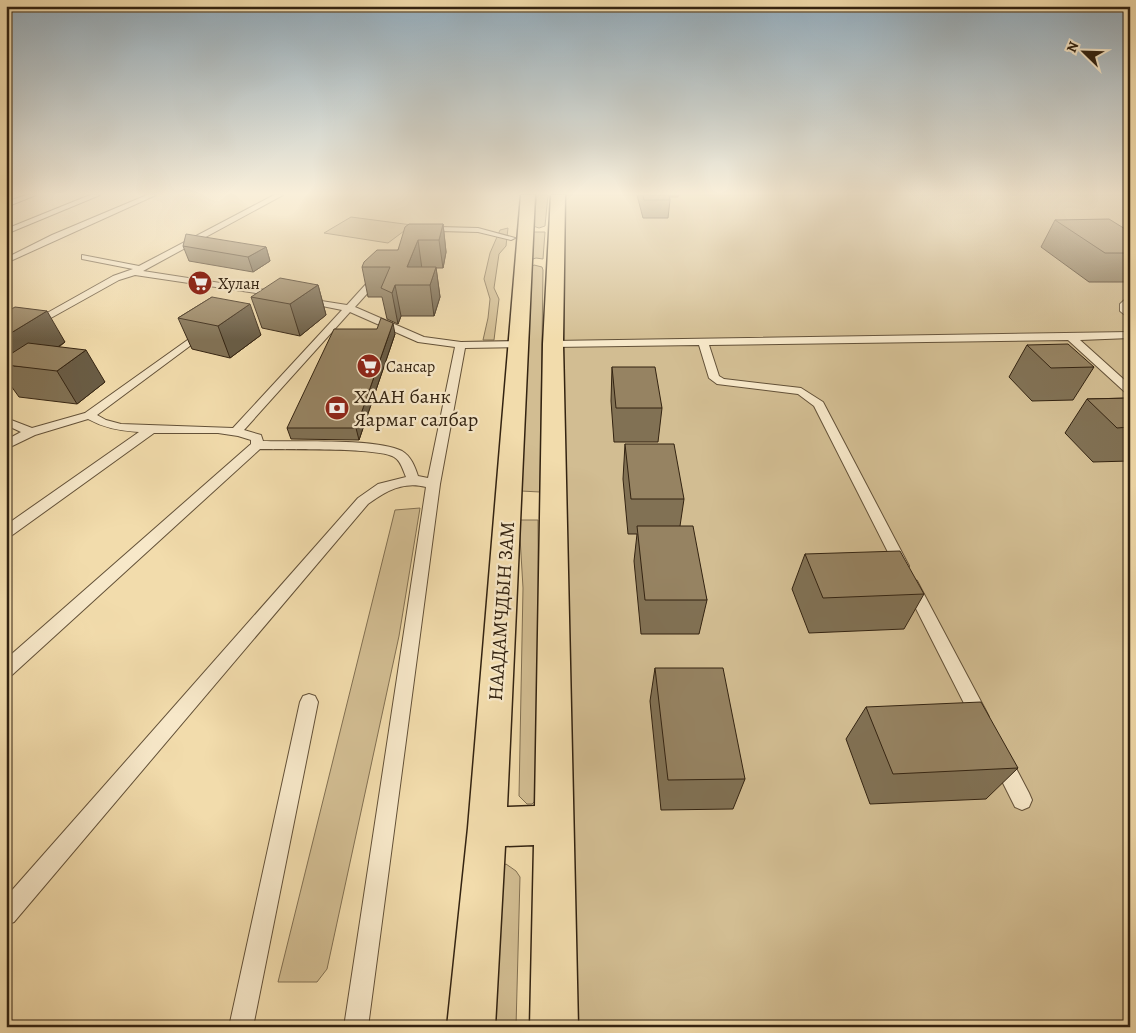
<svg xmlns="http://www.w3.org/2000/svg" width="1136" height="1033" viewBox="0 0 1136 1033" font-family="Alegreya,serif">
<rect width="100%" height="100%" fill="#f2dcac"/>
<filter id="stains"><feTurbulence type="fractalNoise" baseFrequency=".004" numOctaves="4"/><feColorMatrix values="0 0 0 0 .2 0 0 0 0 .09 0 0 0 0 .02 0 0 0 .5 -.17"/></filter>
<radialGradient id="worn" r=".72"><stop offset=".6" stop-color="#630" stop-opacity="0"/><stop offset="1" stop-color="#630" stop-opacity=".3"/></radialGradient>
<!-- green -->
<path fill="#d2bd92" stroke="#827052" d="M537,195H548L545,226L539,228L533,226Z
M560,195H1130V1027H538Z
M351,217L412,225L388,243L324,233Z
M508,228L506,246L499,254L494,288L499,299L494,340H483L488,318L490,299L484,279L490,253L500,230Z
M533,232H545L543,259L536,258L530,260Z
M534,265L542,267L543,270L540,492L521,491L531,267Z
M420,508L399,636L327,969L317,982H278L395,510Z
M519,520H538L539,797L532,804H527L519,796L523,588Z
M506,864L516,871L520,877L516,1027H493L504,865Z"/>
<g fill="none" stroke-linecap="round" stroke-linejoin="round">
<defs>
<path id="street" d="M26,195H36L6,207V202Z
M90,195H100L6,234V229Z
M147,195H156L6,263V258L52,235Z
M274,195H283L143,271L279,292L282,293V297L135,275L119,280L6,343V336L113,276L133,269L82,259V255L139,266Z
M439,227L478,228L515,238L511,240L478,232L440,231L426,237L422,235Z
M379,272L383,275L382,277L355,307L424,337L461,342L517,341L522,344L517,347L465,348L440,484L368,1027H344L426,487C403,481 386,491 368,504L14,922L6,925V897L358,498L378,484L406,477C403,470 401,461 394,457C377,447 285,450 260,449L12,675L6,677V659L251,444V440L238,436L218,433H154L11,536L6,537V525L139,432C120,431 104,428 88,419L35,435L6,449V440L21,432L6,425V418L32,428L85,413L203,329L206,330V334L97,415L106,420L121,424L233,428L342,310L302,302V298L347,305L376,273ZM350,312L418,342L455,347L428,478L418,476C415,467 411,456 402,451C376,438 295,442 263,441L261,435L244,430Z
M1130,295V319L1120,311V304Z
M1130,332V338L1080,340L1130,385V394L1126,393L1068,340L709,345L719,376L724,379L801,388L823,402L909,566L907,570L902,572L897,570L895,566L814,406L798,394L717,384L709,378L699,345L553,347L548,344L553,341Z
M912,579L917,581L986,711L989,717L986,723L980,725L974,723L904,585L907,581Z
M309,694L315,696L318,702L253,1027H229L300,702L303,696Z
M1001,750L1008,753L1029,793L1032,800L1029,807L1022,810L1015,807L994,765L992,759L994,753Z"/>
<path id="highway" d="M521,195H535L507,807L535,806L543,344L551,195H565L563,344L578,1027H530L534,845L505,846L495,1027H447L468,828Z"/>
</defs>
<!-- street casing -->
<use href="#street" stroke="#635138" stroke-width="2"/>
<!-- highway casing -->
<use href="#highway" stroke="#332311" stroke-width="3"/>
<!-- street -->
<use href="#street" fill="#f7e8c9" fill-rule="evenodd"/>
<!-- highway -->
<use href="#highway" fill="#f2dcac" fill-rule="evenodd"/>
</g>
<!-- wall -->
<path fill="#817154" stroke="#332311" d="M637,195H678V197H669L670,200L668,218H643Z
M1055,220L1130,232V282H1089L1041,247Z
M443,224L446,252L443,268H436L440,297L434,316H401L398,324L387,319L382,297H368L362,267L398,250Z
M183,246L266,247L270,261L253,272L189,261Z
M318,285L326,315L300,336L262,328L251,297Z
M212,297L261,335L230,358L192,349L178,318Z
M6,312L65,342L59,347L105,382L77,404L19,397L6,379Z
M395,334L359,440L291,439L287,428Z
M1027,345L1094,367L1073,400L1032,401L1009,377Z
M612,367L662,408L658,442H614L611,401Z
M1130,398V461L1093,462L1065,433L1087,399Z
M625,444L684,499L680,526L707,600L699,634H641L634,561L637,534H628L623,479Z
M805,554L924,594L904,629L809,633L792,589Z
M655,668L745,779L733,809L661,810L650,701Z
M866,707L1018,768L986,799L870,804L846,739Z"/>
<!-- shaded-wall -->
<path fill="#695c45" stroke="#332311" d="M443,224L446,252L443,268L439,240Z
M418,240L422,269L407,267Z
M266,247L270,261L253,272L248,257Z
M436,267L440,297L434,316L430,285Z
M318,285L326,315L300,336L290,304Z
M395,285L401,316L398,324L392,293Z
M250,304L261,335L230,358L218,326Z
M47,311L65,342L28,367L14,366L6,355V336Z
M393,323L395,334L359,440L356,428Z
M86,350L105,382L77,404L57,371Z"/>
<!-- building -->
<path fill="#968362" stroke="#332311" d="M643,195H669L670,200H644Z
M1109,219L1130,232V253H1105L1055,220Z
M409,224H443L439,240H418L407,267H436L430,285H395L392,293L381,288L390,267H362L364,262L377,250H398L405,227Z
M186,234L266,247L248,257L183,246Z
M280,278L318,285L290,304L251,297Z
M212,297L250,304L218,326L178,318Z
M15,307L47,311L6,336V312Z
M381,318L393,323L356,428H287L334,329H377Z
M28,343L86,350L57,371L6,365V357Z
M1068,344L1094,367L1051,368L1027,345Z
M612,367H655L662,408H616Z
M1130,398V427L1117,428L1087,399Z
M625,444H674L684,499H631Z
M637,526H693L707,600H645Z
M900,551L924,594L823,598L805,554Z
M655,668H723L745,779L668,780Z
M981,702L1018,768L893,774L866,707Z"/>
<!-- sky -->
<linearGradient id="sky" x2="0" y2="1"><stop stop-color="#92abbb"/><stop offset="0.57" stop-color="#f9efda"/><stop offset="1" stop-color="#f9efda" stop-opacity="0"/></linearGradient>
<rect width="1136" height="340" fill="url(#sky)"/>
<!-- icons -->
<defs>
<symbol id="supermarket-disc" viewBox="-11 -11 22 22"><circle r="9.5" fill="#8f2418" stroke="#f7e8c9"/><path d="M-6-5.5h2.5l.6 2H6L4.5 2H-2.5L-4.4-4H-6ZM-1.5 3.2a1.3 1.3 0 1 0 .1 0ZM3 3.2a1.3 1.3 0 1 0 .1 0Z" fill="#fff"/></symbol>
<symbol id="bank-disc" viewBox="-11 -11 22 22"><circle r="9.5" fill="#8f2418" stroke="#f7e8c9"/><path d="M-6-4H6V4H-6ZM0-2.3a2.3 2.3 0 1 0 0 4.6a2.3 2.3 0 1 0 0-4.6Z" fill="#fff"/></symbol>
</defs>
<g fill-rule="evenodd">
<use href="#supermarket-disc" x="186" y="269" width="28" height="28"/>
<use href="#supermarket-disc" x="355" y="352" width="28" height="28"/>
<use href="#bank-disc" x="323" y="394" width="28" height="28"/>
</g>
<g text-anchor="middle" stroke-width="4.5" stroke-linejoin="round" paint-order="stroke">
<!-- far-poi labels -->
<g font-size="16" fill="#332311" stroke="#f7e8c9" text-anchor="start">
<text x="218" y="289">Хулан</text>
<text x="386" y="372">Сансар</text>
</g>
<!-- poi labels -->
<g font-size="20" fill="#332311" stroke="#f7e8c9" text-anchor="start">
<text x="354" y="403">ХААН банк<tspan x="354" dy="23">Яармаг салбар</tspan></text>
</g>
<!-- street labels -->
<g font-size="20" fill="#332311" stroke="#f7e8c9">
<text transform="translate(501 611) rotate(-86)" y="7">НААДАМЧДЫН ЗАМ</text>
</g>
</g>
<!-- margin -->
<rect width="1136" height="1033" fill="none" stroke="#f2dcac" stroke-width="25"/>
<rect x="8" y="8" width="1121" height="1018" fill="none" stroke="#332311" stroke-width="2.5"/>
<rect x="12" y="12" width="1111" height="1008" fill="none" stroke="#332311"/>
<!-- north arrow -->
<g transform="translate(1084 52) rotate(293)" stroke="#f7e8c9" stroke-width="4" paint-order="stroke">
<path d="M0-4L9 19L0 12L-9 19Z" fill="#332311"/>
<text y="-8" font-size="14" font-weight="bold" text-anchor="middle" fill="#332311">N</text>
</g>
<rect width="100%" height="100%" filter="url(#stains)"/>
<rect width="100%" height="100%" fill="url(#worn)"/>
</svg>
